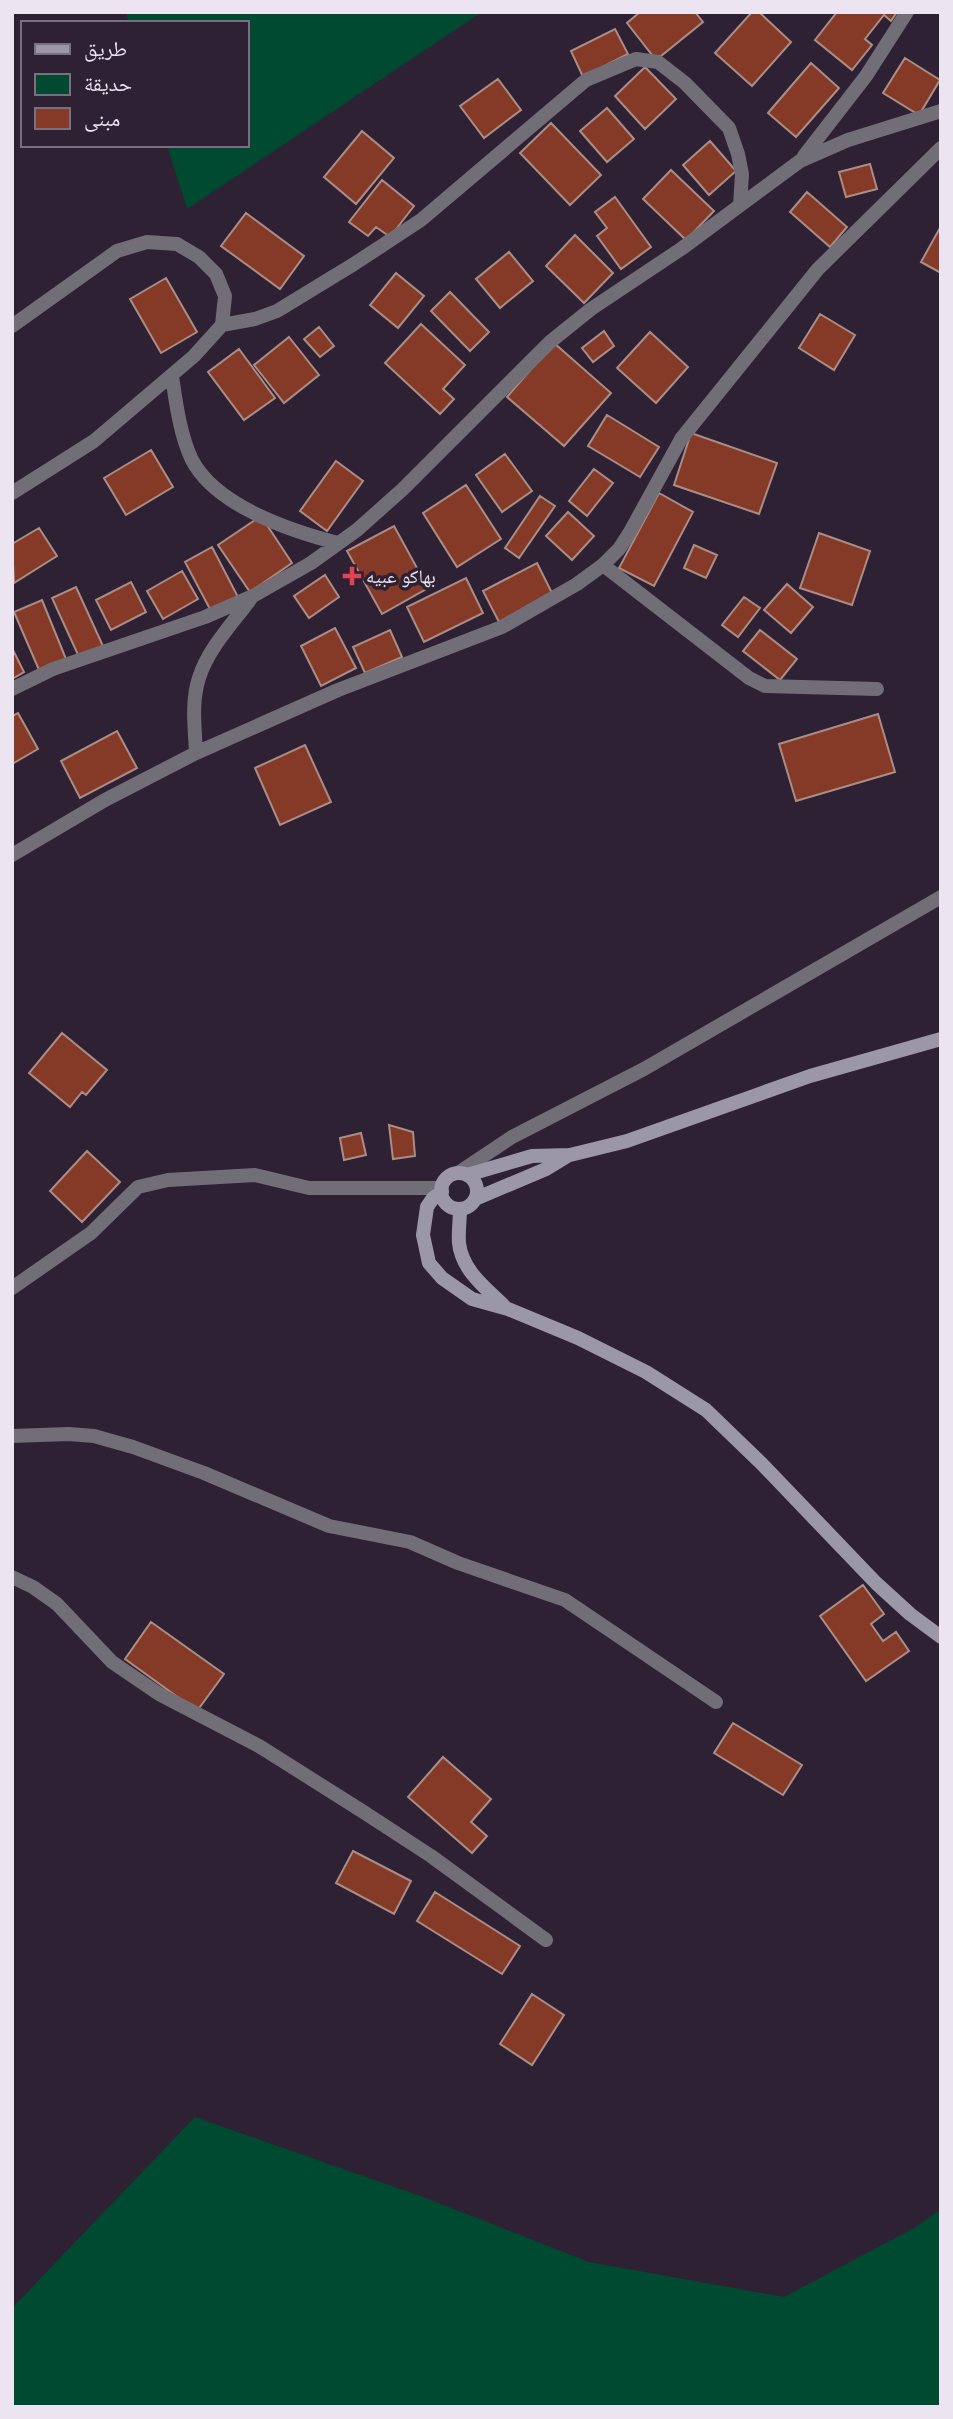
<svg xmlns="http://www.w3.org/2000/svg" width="953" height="2419" viewBox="0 0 953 2419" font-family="'Fira Sans','Noto Naskh Arabic',sans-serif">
<rect width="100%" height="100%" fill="#2d2133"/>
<!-- green -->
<path fill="#014a32" d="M126,12H482L187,209L167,145H247V23H129Z
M195,2117L423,2197L589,2262L784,2297L916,2227L941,2209V2407H12V2308Z"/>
<!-- building -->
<path fill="#853a28" stroke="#aa8d86" stroke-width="2" d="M640,12H695L703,22L656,60L627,23Z
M752,12H759L791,42L752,86L715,53Z
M837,12H897L891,21L884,15L865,39L872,45L852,70L815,40Z
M615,29L628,54L583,77L571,51Z
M905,58L940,80L919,115L883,93Z
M811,63L839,88L796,137L768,113Z
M645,67L676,99L645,129L615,96Z
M498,79L521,110L484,138L460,106Z
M607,108L634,139L607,162L580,131Z
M551,123L601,175L570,205L520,153Z
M362,131L394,158L356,204L324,177Z
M710,141L736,171L709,195L683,165Z
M870,164L877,189L846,197L839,172Z
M671,170L714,211L686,240L643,199Z
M382,180L414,206L390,237L376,227L368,236L349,222Z
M807,192L847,227L830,247L790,212Z
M615,197L651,247L621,269L597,236L607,228L595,212Z
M246,213L304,256L280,289L221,246Z
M941,226V273L921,262Z
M575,235L613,273L584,303L546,266Z
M509,252L533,281L500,308L476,279Z
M396,273L424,296L398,328L370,305Z
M166,278L197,332L161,353L130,299Z
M450,292L489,332L470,351L431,311Z
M820,314L855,335L834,370L799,348Z
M421,324L465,365L443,389L454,399L440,414L385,363Z
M319,327L334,346L320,357L304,339Z
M604,331L614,346L593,362L582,348Z
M650,332L688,367L656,403L617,368Z
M289,337L319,375L284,403L254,365Z
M554,343L611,393L564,446L507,397Z
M239,349L275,398L244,420L208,372Z
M607,415L659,447L640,477L588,446Z
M691,433L777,463L759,514L674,485Z
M151,450L173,487L126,515L104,478Z
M505,454L532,491L502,512L476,475Z
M336,461L363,481L327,531L300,511Z
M594,469L613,483L587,516L569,501Z
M466,485L501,539L457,567L423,513Z
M659,493L693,512L654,586L619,568Z
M540,496L555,506L519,558L505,548Z
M568,512L594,536L572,560L546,536Z
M261,516L292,563L250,592L218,545Z
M394,526L428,588L382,614L347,551Z
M39,528L57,556L14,583L12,544Z
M819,533L870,551L852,605L800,588Z
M694,545L717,555L706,578L684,568Z
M212,547L238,597L211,611L185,562Z
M537,563L553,595L499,622L483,591Z
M182,571L198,599L163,619L147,591Z
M325,575L339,597L309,618L294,596Z
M466,578L483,613L424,642L407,607Z
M131,582L146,612L111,630L96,600Z
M787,584L813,607L791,633L764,610Z
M76,587L103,646L79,657L52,598Z
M744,597L760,608L738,637L722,625Z
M42,600L66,659L39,670L14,612Z
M335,628L356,668L321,686L301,646Z
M390,630L402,657L365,673L353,647Z
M760,630L797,659L780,680L743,651Z
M12,648L24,672L12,679Z
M18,713L38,749L12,764V716Z
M878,714L895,772L796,801L779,744Z
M117,731L137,768L80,798L61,761Z
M305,745L331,802L280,825L255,768Z
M62,1033L107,1070L86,1095L82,1092L70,1107L29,1073Z
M389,1125L413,1132L415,1156L393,1159Z
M361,1133L366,1155L344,1160L340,1138Z
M87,1151L120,1182L82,1222L50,1191Z
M863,1585L884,1614L871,1624L883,1641L896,1632L909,1651L866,1681L820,1616Z
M151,1622L224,1674L197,1711L125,1659Z
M733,1723L802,1765L783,1795L714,1753Z
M443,1757L491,1799L471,1822L487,1836L472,1853L408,1797Z
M353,1851L411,1881L394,1914L336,1883Z
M435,1892L520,1946L502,1974L417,1921Z
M532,1994L564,2015L532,2065L500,2044Z"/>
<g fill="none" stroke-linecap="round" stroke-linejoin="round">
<!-- street -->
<path stroke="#716e78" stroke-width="14" d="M804,156L866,76L907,12
M222,325L255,319L277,311L354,264L421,220L586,80L636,59L658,62L685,83L729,128L738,154L742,174L740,205
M12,326L117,251L147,242L177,244L199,257L216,274L225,296L222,325L194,356L94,441L12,493
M172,376C176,403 180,435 192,460C216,506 291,531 338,543
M603,565L749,678L765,686L877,689
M12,689L53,669L205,617L253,596L311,563L357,530L403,489L550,342L591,309L681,249L800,161L848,140L941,111
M196,753C195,729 191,702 199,678C208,648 234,622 252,597
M12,855L105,800L196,753L338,690L502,627L577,584L603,565L619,549L630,532L681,439L818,269L941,148
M458,1173L512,1137L644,1069L941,897
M12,1288L91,1233L138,1187L168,1180L255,1175L309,1188H442
M12,1436L69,1434L94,1436L133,1447L204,1473L329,1526L410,1542L458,1563L565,1600L716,1702
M12,1577L33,1587L57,1604L112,1662L159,1694L259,1746L362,1811L431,1856L546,1940"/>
<!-- secondary -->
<path stroke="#9c97a7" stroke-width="14" d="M441 1191a18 18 0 1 1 36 0a18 18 0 1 1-36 0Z
M467,1175L532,1156L570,1155L627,1141L810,1076L941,1039
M442,1192L433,1198L427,1207L423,1235L429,1263L442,1278L472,1299L508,1309L578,1338L646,1372L706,1410L762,1464L876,1583L910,1614L941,1637
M475,1199L546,1169L569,1155
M460,1209C460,1220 458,1232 459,1243C462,1271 486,1288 504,1306"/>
</g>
<!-- markers -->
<path fill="#e0444e" stroke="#2d2133" stroke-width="2.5" d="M348.5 565.5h7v7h7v7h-7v7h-7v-7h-7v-7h7z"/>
<g text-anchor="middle" stroke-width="7" stroke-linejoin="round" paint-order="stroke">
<!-- poi labels -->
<g font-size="19" fill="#ece4f0" stroke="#2d2133" text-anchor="start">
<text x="366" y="583">بهاكو عبيه</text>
</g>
</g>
<!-- border -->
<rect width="953" height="2419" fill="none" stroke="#ece4f0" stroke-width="28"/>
<!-- legend -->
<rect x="21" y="21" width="228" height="126" fill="#2d2133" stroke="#796f7f" stroke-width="2"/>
<rect x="35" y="44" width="35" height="10" fill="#9c97a7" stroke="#796f7f" stroke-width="2"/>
<text x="84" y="56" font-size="21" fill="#ece4f0">طريق</text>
<rect x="35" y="74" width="35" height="21" fill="#014a32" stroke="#796f7f" stroke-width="2"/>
<text x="84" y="91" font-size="21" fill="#ece4f0">حديقة</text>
<rect x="35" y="108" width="35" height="21" fill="#853a28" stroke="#796f7f" stroke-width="2"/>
<text x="84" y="126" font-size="21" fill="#ece4f0">مبنى</text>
</svg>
